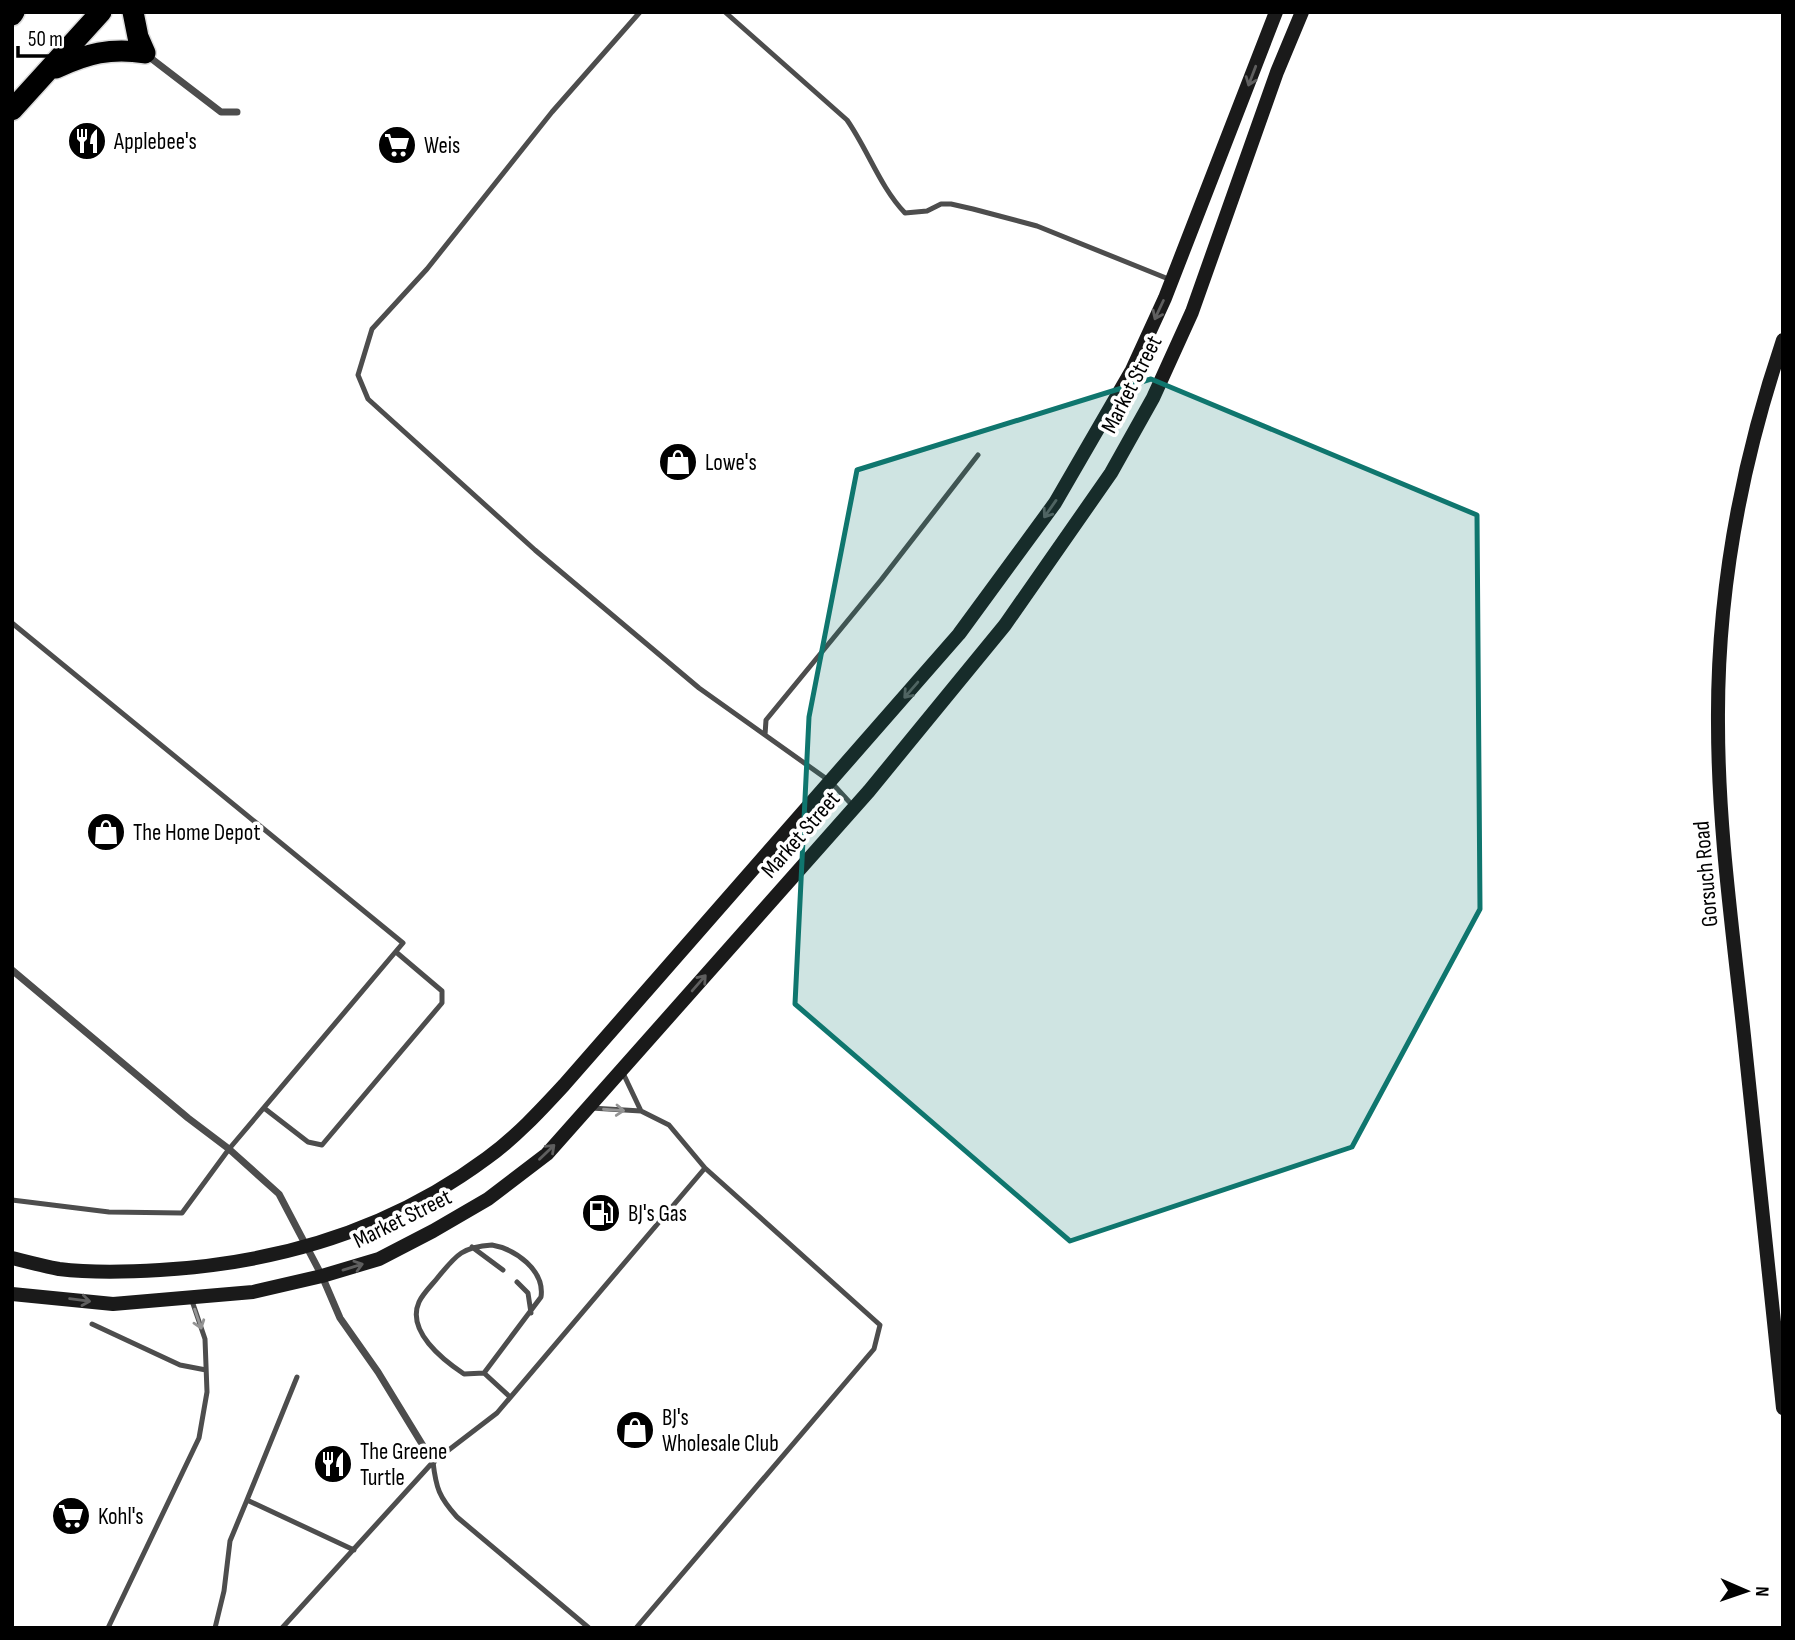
<svg xmlns="http://www.w3.org/2000/svg" width="1795" height="1640" viewBox="0 0 1795 1640" font-family="'Sofia Sans Condensed',sans-serif">
<rect width="100%" height="100%" fill="#fff"/>
<g fill="none" stroke-linecap="round" stroke-linejoin="round">
<defs>
<path id="highway" d="M133,12L138,37L145,53
M12,15L14,12
M56,68C86,54 111,47 145,53
M12,110L101,12"/>
</defs>
<!-- highway casing -->
<use href="#highway" stroke="#dbdbdb" stroke-width="24"/>
<!-- lane -->
<path stroke="#4d4d4d" stroke-width="5" d="M640,12L552,112L427,269L372,329L358,375L368,399L535,550L699,688L765,735
M725,12L847,120C868,150 880,187 905,213L927,211L941,204H951L973,209L1037,226L1171,280
M12,623L403,943L229,1149L182,1213L109,1212L12,1200
M854,807L831,782L765,735L766,720L881,580L978,455
M623,1073L641,1111
M264,1108L308,1142L322,1145L442,1003V991L396,952
M492,1245C515,1249 545,1270 541,1297L484,1373L464,1374C443,1360 406,1331 419,1302C423,1293 433,1284 439,1276C457,1254 463,1247 492,1245Z
M472,1247L503,1270
M517,1282L528,1293L531,1313
M92,1324L180,1365L206,1370
M484,1373L510,1397
M433,1462C436,1488 439,1497 457,1517L589,1628
M247,1500L297,1377
M108,1628L199,1438L207,1392L205,1339L191,1298
M215,1628L224,1591L230,1541L247,1500L354,1550
M282,1628L433,1462L497,1413L705,1168L669,1125L641,1111L591,1108
M636,1628L874,1349L880,1325L705,1168"/>
<!-- street -->
<path stroke="#4d4d4d" stroke-width="7" d="M148,56L221,112H237
M12,970L188,1118L229,1149L279,1194L322,1276L340,1318L378,1372L433,1462"/>
<!-- secondary -->
<path stroke="#1a1a1a" stroke-width="14" d="M1783,340C1741,464 1717,592 1718,723C1718,828 1733,932 1744,1036C1757,1160 1770,1284 1783,1408
M12,1258C28,1262 43,1266 59,1269C92,1273 127,1272 160,1270C279,1263 390,1230 487,1158C516,1137 540,1111 564,1085L959,634L1055,503L1132,370L1165,298L1276,12
M12,1294L113,1304L253,1292L322,1276L379,1259L433,1231L488,1199L547,1154L869,791L1005,625L1111,473L1153,398L1192,312L1277,72L1302,12"/>
<!-- highway -->
<use href="#highway" stroke="#000" stroke-width="21"/>
</g>
<!-- one-way arrows -->
<defs><path id="oneway-shaft" d="M-6 0H5M1.5-3L5.5 0L1.5 3" fill="none" stroke-width="1.6" stroke-linecap="round" stroke-linejoin="round" transform="scale(1.75)"/></defs>
<g stroke="#5f5f5f">
<use href="#oneway-shaft" transform="translate(1252 76) rotate(111)"/>
<use href="#oneway-shaft" transform="translate(1159 310) rotate(115)"/>
<use href="#oneway-shaft" transform="translate(1050 509) rotate(125)"/>
<use href="#oneway-shaft" transform="translate(911 690) rotate(131)"/>
<use href="#oneway-shaft" transform="translate(699 983) rotate(-49)"/>
<use href="#oneway-shaft" transform="translate(547 1152) rotate(-44)"/>
<use href="#oneway-shaft" transform="translate(353 1267) rotate(-17)"/>
<use href="#oneway-shaft" transform="translate(80 1300) rotate(7)"/>
</g>
<g stroke="#949494">
<use href="#oneway-shaft" transform="translate(614 1110) rotate(4)"/>
<use href="#oneway-shaft" transform="translate(198 1319) rotate(71)"/>
</g>
<!-- marked area -->
<path fill="#0f766e" fill-opacity="0.2" stroke="#0f766e" stroke-width="5" stroke-linejoin="round" d="M1151,379L1477,515L1480,909L1352,1147L1070,1241L795,1004L809,717L857,470Z"/>
<!-- icons -->
<defs>
<symbol id="restaurant-disc" viewBox="-11 -11 22 22"><circle r="9.5" fill="#000" stroke="#fff"/><path d="M-5-6h1v4h1v-4h1v4h1v-4h1v5L-1.5 .5V6h-2V.5L-5-1ZM5-6V6H3V1.5H1.5Q1.5-4 5-6Z" fill="#fff"/></symbol>
<symbol id="supermarket-disc" viewBox="-11 -11 22 22"><circle r="9.5" fill="#000" stroke="#fff"/><path d="M-6-5.5h2.5l.6 2H6L4.5 2H-2.5L-4.4-4H-6ZM-1.5 3.2a1.3 1.3 0 1 0 .1 0ZM3 3.2a1.3 1.3 0 1 0 .1 0Z" fill="#fff"/></symbol>
<symbol id="shop-disc" viewBox="-11 -11 22 22"><circle r="9.5" fill="#000" stroke="#fff"/><path d="M-5-2.5h2.3a2.7 3.5 0 0 1 5.4 0H5L5.5 6h-11ZM-1.5-2.5h3a1.5 2.3 0 0 0-3 0Z" fill="#fff"/></symbol>
<symbol id="fuel-disc" viewBox="-11 -11 22 22"><circle r="9.5" fill="#000" stroke="#fff"/><path d="M-5.5-6h7V0h2V4h1.3V-2.5L3-4.5l.8-.8L6-3V5H2.5V1h-1V6h-7ZM-4.2-4.7v3.2H.2V-4.7Z" fill="#fff"/></symbol>
</defs>
<g fill-rule="evenodd">
<use href="#restaurant-disc" x="65" y="119" width="44" height="44"/>
<use href="#supermarket-disc" x="375" y="123" width="44" height="44"/>
<use href="#shop-disc" x="656" y="440" width="44" height="44"/>
<use href="#shop-disc" x="84" y="810" width="44" height="44"/>
<use href="#fuel-disc" x="579" y="1191" width="44" height="44"/>
<use href="#shop-disc" x="613" y="1408" width="44" height="44"/>
<use href="#restaurant-disc" x="311" y="1442" width="44" height="44"/>
<use href="#supermarket-disc" x="49" y="1494" width="44" height="44"/>
</g>
<g text-anchor="middle" stroke-width="7" stroke-linejoin="round" paint-order="stroke">
<!-- poi labels -->
<g font-size="23" fill="#000" stroke="#fff" text-anchor="start">
<text x="114" y="149">Applebee's</text>
<text x="424" y="153">Weis</text>
<text x="705" y="470">Lowe's</text>
<text x="133" y="840">The Home Depot</text>
<text x="628" y="1221">BJ's Gas</text>
<text x="662" y="1425">BJ's<tspan x="662" dy="26">Wholesale Club</tspan></text>
<text x="360" y="1459">The Greene<tspan x="360" dy="26">Turtle</tspan></text>
<text x="98" y="1524">Kohl's</text>
</g>
<!-- street labels -->
<g font-size="23" fill="#000" stroke="#fff">
<text transform="translate(1131 384) rotate(-63)" y="8">Market Street</text>
<text transform="translate(800 834) rotate(-49)" y="8">Market Street</text>
<text transform="translate(1705 874) rotate(-95)" y="8">Gorsuch Road</text>
<text transform="translate(402 1218) rotate(-26)" y="8">Market Street</text>
</g>
</g>
<!-- border -->
<rect width="1795" height="1640" fill="none" stroke="#000000" stroke-width="28"/>
<!-- north arrow -->
<g transform="translate(1746 1591) rotate(92)" stroke="#ffffff" stroke-width="5" paint-order="stroke">
<path d="M0-5L12 26L0 18L-12 26Z" fill="#000000"/>
<text y="-10" font-size="19" font-weight="bold" text-anchor="middle" fill="#000000">N</text>
</g>
<!-- scale -->
<path d="M18 46v10h131v-10" fill="none" stroke="#000000" stroke-width="3.5"/>
<text x="28" y="46" font-size="21" fill="#000000" stroke="#ffffff" stroke-width="5" paint-order="stroke">50 m</text>
</svg>
